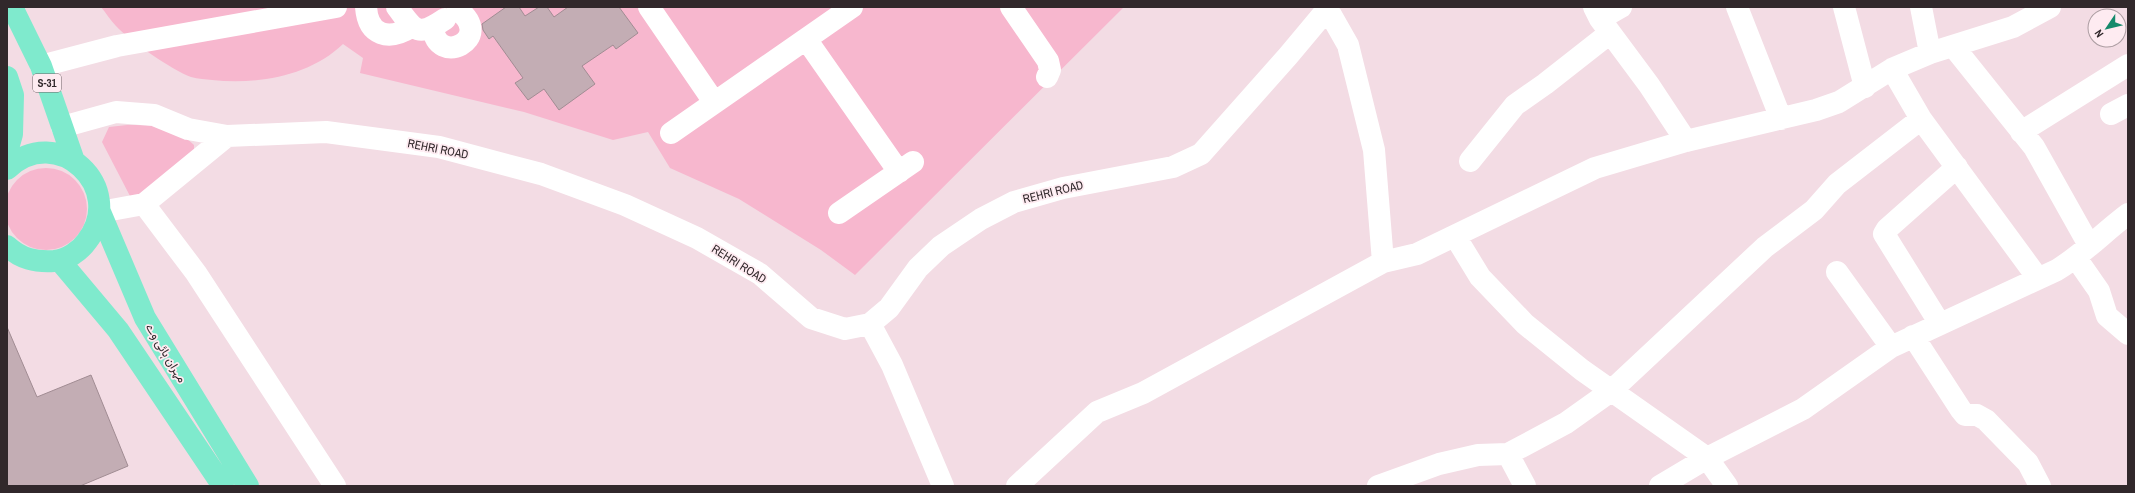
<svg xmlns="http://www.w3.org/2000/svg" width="2135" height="493" viewBox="0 0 2135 493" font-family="'Archivo Narrow',Vazirmatn,sans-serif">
<rect width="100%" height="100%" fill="#f3dce4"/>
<!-- green -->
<path fill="#f7b7ce" d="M101,7H1124L855,275L821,250L739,199L670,168L648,132L613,140L524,112L360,73L363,58L343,44C310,76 257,85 212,80C206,79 198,79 191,77C172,70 130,41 116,26C111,21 106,13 101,7Z
M127,125C153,125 174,125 194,145V155L151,189L131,198L102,142L109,127Z
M5 209a41 41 0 1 1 82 0a41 41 0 1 1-82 0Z"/>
<!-- building -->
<path fill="#c3adb4" stroke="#a18c93" d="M506,7H519L525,16L539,7H547L554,17L568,7H619L638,33L616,49L613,45L582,66L595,84L559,110L544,89L528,100L515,83L523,78L493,36L489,39L483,30L482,24Z
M7,327L37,397L91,375L128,466L80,486H7Z"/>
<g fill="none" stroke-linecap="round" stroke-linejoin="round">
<!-- minor -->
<path stroke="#fff" stroke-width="22" d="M366,7C368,36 389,41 411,27
M397,7C415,32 418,37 445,19
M649,7L714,102
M1011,7L1048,61L1050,70L1047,77
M1594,7L1600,19L1649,85L1686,141
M1737,7L1781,119
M1844,7L1865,87
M1921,7L1930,53
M1327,8L1348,45L1374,150L1383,262
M1600,19L1621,7
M433,27C436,68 496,39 458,10
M806,39L899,172
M1953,46L2034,147L2089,245
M41,66L117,46L336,7
M1892,69L1921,119L2037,277
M2111,114L2128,105
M62,127L116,112L154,115L188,129L227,136L326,132L439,147L541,174L625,205L697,238L760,274L811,318L845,329L870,324L889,308L918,268L941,246L981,219L1014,202L1063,188L1173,167L1201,154L1288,56L1329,7
M2021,132L2128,65
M671,133L852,7
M1470,161L1515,105L1545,84L1610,33
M144,204L196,273L335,486
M100,212L144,204L227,136
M839,213L913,162
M1455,236L1480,277L1525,324L1582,370L1707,458L1727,486
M2076,258L2099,291L2107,316L2128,334
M1837,272L1891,347
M870,324L892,365L943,486
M1940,324L1884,234L1887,229L1957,167
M1913,336L1961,410L1965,415H1977L1986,420L2028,463L2040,486
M1508,454L1525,486
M1017,486L1097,412L1143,393L1383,262L1417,254L1595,168L1686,141L1816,110L1839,102L1892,69L1930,53L2013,27L2050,7
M1378,486L1439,464L1478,455L1508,454L1566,423L1611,391L1765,247L1814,210L1837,184L1921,119
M1660,486L1707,458L1803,409L1891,347L2057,270C2083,254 2104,232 2128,214"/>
<!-- major -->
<path stroke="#7feacd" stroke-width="22" d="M12,7L41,66L74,161
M7,77L13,95L12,134L7,152
M7,169C57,121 128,188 87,241C80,251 67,260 54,261C35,262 21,259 7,246
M100,212L145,318L248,486
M60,261L118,330L223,486"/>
</g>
<g text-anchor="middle" stroke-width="3.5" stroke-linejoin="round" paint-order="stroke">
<!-- shield labels -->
<rect fill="#feebf1" stroke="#6e6266" stroke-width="1" x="33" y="74" width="28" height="18" rx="3"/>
<g font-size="11" font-weight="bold" fill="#31282b">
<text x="47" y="87">S-31</text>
</g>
<!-- street labels -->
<g font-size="12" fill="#31282b" stroke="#feebf1">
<text transform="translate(438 149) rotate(11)" y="4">REHRI ROAD</text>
<text transform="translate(1053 192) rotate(-14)" y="4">REHRI ROAD</text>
<text transform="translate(739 264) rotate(32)" y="4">REHRI ROAD</text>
<text transform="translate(166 353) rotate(59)" y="4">مہران ہائی وے</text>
</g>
</g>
<!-- border -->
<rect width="2135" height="493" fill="none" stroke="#31282b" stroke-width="16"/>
<!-- north arrow -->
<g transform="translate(2107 28) rotate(235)"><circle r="19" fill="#feebf1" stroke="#ac9da2"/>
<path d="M0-3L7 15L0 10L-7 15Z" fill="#158a6b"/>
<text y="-6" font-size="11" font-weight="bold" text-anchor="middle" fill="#31282b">N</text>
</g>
</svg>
